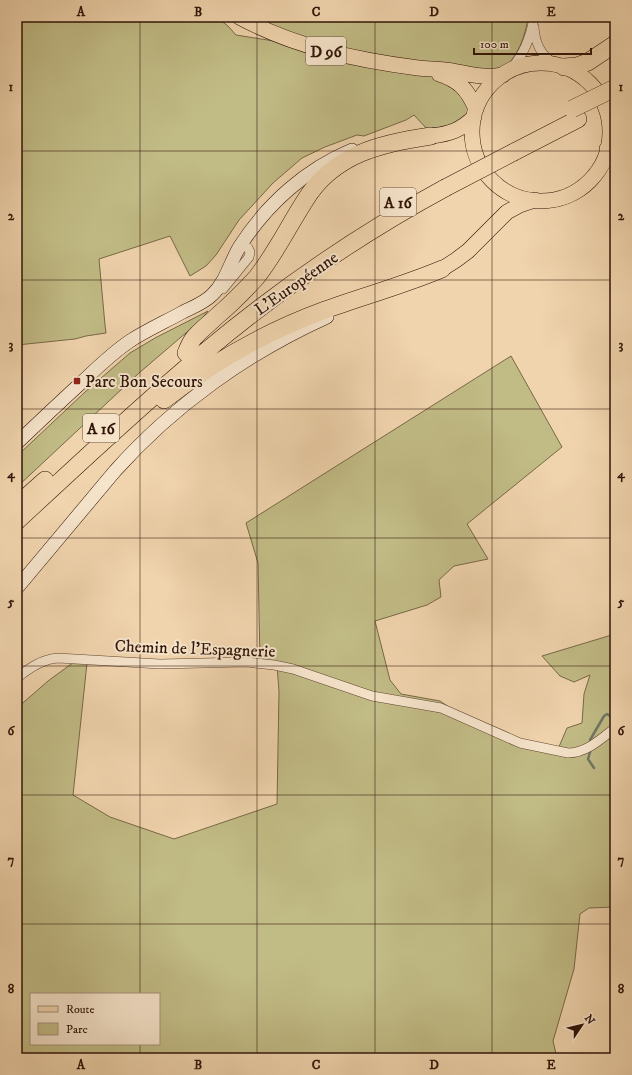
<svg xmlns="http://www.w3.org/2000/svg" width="632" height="1075" viewBox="0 0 632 1075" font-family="'IM FELL DW Pica',serif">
<rect width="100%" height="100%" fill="#f0d4ad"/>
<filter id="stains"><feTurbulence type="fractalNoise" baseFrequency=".005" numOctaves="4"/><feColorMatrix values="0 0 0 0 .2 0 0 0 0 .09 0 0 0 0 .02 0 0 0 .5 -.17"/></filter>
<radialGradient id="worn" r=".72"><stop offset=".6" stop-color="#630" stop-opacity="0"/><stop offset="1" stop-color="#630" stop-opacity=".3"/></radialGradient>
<!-- green -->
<path fill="#c1bb85" stroke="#786846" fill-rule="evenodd" d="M17,17H216L228,26L236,35L274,41L428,75L447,81L470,106L466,116L452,126L427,129L414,115L406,120L364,136L357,135L325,147L302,158L273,183L239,220L216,255L206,266L190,276L170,236L99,259L105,325L106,333L86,336L75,339L17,345Z
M256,17H528C526,34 517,61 501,69C497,70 492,70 488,71L401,59L332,46L277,28Z
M208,311L201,320L139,373L17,487V456L85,392L130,353L155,338Z
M511,356L562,447L467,524L488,559L454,566L439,580L441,597L427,605L375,621L390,680L401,694L440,701L471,722L503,735L558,749L567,728L582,723L584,694L590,675L574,682L560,676L542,656L615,634V907L589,908L580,914L574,969L553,1041L557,1058H17V708L48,681L74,662L87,663L73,795L110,817L174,839L277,804L279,692L277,665L260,662L258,563L246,523ZM31,994H159V1044H31Z"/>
<!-- water -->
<path fill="#9bb9a4" stroke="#707765" d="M615,758V801H613L610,798Z"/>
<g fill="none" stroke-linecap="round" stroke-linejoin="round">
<!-- stream -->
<path stroke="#707765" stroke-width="2.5" d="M591,744L590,740L604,716L607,714L615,719
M591,749L588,759L594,768
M615,923L611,942L615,964
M608,1058L615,1045"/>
<defs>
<path id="minor" d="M534,27C535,44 541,55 554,64
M510,70C523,56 531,36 534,17
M223,289L249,257L250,252L248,248L241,245
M17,678C29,668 42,659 58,658L160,664L246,662L274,665L293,669L372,696L441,708L520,743L568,753C586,753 601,739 615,728"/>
<path id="secondary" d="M17,443C38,423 60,402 81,383C97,368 112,353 130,341C147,330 165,322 183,312C193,307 204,303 212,295C226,282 230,262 240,246C267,204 306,169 352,150
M17,588L115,471C173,406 247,353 327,317"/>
<path id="primary" d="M239,17C295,47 356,60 418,68C427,69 436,69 445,70C458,71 471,76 484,76C491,77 497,76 503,75
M472 132a69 69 0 1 1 138 0a69 69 0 1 1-138 0Z
M439,74C460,81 467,89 476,109
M431,136C450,134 461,130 474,117
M442,269L456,260L468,251L507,212L520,205L535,200"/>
<path id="motorway" d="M564,67L577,66L588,62L615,44
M608,149L615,142
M514,152L578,119
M186,353C188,348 190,343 193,339C199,331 210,323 217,316C231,304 244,291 256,278C276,253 289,225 306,199C334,154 382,143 431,136
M164,400C214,361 265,332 325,310C364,296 404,285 442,269
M17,505L45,480
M17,521C79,464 141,405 206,351C280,289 360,234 445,188"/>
</defs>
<!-- minor casing -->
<use href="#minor" stroke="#604430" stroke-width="10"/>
<!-- secondary casing -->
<use href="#secondary" stroke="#301407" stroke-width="14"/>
<!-- primary casing -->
<use href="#primary" stroke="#301407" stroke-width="16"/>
<!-- motorway casing -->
<use href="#motorway" stroke="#301407" stroke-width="18"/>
<!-- minor -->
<use href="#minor" stroke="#f5e3ca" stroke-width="9"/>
<!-- secondary -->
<use href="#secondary" stroke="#f5e3ca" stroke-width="13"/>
<!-- primary -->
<use href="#primary" stroke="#f0d4ad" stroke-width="15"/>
<!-- motorway -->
<use href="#motorway" stroke="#f0d4ad" stroke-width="17"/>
<defs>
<path id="motorway-bridge" d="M572,109L615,88
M445,188L514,152"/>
</defs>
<!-- motorway-bridge casing -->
<use href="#motorway-bridge" stroke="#301407" stroke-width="18" stroke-linecap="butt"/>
<!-- motorway-bridge -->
<use href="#motorway-bridge" stroke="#f0d4ad" stroke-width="17"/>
</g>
<!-- grid -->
<path fill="none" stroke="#301407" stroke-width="1" stroke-opacity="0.55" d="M140,17V994M257,17V1058M375,17V1058M492,17V1058M17,151H615M17,280H615M17,409H615M17,538H615M17,666H615M17,795H615M17,924H615M140,1044V1058"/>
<!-- markers -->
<rect fill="#8f2418" stroke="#f5e3ca" stroke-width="1.5" x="73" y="377" width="8" height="8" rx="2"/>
<g text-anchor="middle" stroke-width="4" stroke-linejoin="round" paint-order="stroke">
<!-- shield labels -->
<g fill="#f5e3ca" stroke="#6b5242" stroke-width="1">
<rect x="306" y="37" width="40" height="28" rx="3"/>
<rect x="380" y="188" width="36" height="28" rx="3"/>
<rect x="83" y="414" width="36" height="28" rx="3"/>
</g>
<g font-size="16" font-weight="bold" fill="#301407">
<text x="326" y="57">D 96</text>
<text x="398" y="208">A 16</text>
<text x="101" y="434">A 16</text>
</g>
<!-- street labels -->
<g font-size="17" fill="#301407" stroke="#f5e3ca">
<text transform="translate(296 283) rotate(-35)" y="6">L'Européenne</text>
<text transform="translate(195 648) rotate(2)" y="6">Chemin de l'Espagnerie</text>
</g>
<!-- poi labels -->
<g font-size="17" fill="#301407" stroke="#f5e3ca" text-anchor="start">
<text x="85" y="387">Parc Bon Secours</text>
</g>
</g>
<!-- margin -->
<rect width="632" height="1075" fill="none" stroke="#f0d4ad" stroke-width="44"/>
<!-- legend -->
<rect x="30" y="993" width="130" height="52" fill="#f5e3ca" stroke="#a6907c"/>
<rect x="38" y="1006" width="20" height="6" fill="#f0d4ad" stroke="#a6907c"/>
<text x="66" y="1013" font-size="12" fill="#301407">Route</text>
<rect x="38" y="1023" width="20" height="12" fill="#c1bb85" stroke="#a6907c"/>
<text x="66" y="1033" font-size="12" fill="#301407">Parc</text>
<!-- north arrow -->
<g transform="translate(582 1025) rotate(55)" stroke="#f5e3ca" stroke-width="3" paint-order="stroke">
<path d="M0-3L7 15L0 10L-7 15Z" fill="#301407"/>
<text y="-6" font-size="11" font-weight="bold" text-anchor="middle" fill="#301407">N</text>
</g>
<!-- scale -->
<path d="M474 48v6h117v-6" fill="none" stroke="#301407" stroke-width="2"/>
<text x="480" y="48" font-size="12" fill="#301407" stroke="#f5e3ca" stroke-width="3" paint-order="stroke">100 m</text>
<rect x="22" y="22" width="588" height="1031" fill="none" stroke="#301407" stroke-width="1.5"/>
<g font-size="13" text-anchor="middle" font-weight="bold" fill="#301407">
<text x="81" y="16">A</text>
<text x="198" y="16">B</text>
<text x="316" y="16">C</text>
<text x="434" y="16">D</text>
<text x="551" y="16">E</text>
<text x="11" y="91">1</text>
<text x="621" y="91">1</text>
<text x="11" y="220">2</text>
<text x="621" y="220">2</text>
<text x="11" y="349">3</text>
<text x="621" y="349">3</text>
<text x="11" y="478">4</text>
<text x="621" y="478">4</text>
<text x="11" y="606">5</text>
<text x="621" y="606">5</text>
<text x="11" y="735">6</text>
<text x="621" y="735">6</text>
<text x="11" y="864">7</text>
<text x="621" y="864">7</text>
<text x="11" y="993">8</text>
<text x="621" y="993">8</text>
<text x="81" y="1069">A</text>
<text x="198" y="1069">B</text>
<text x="316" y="1069">C</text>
<text x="434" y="1069">D</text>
<text x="551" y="1069">E</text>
</g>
<rect width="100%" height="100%" filter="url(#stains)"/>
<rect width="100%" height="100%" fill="url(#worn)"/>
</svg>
